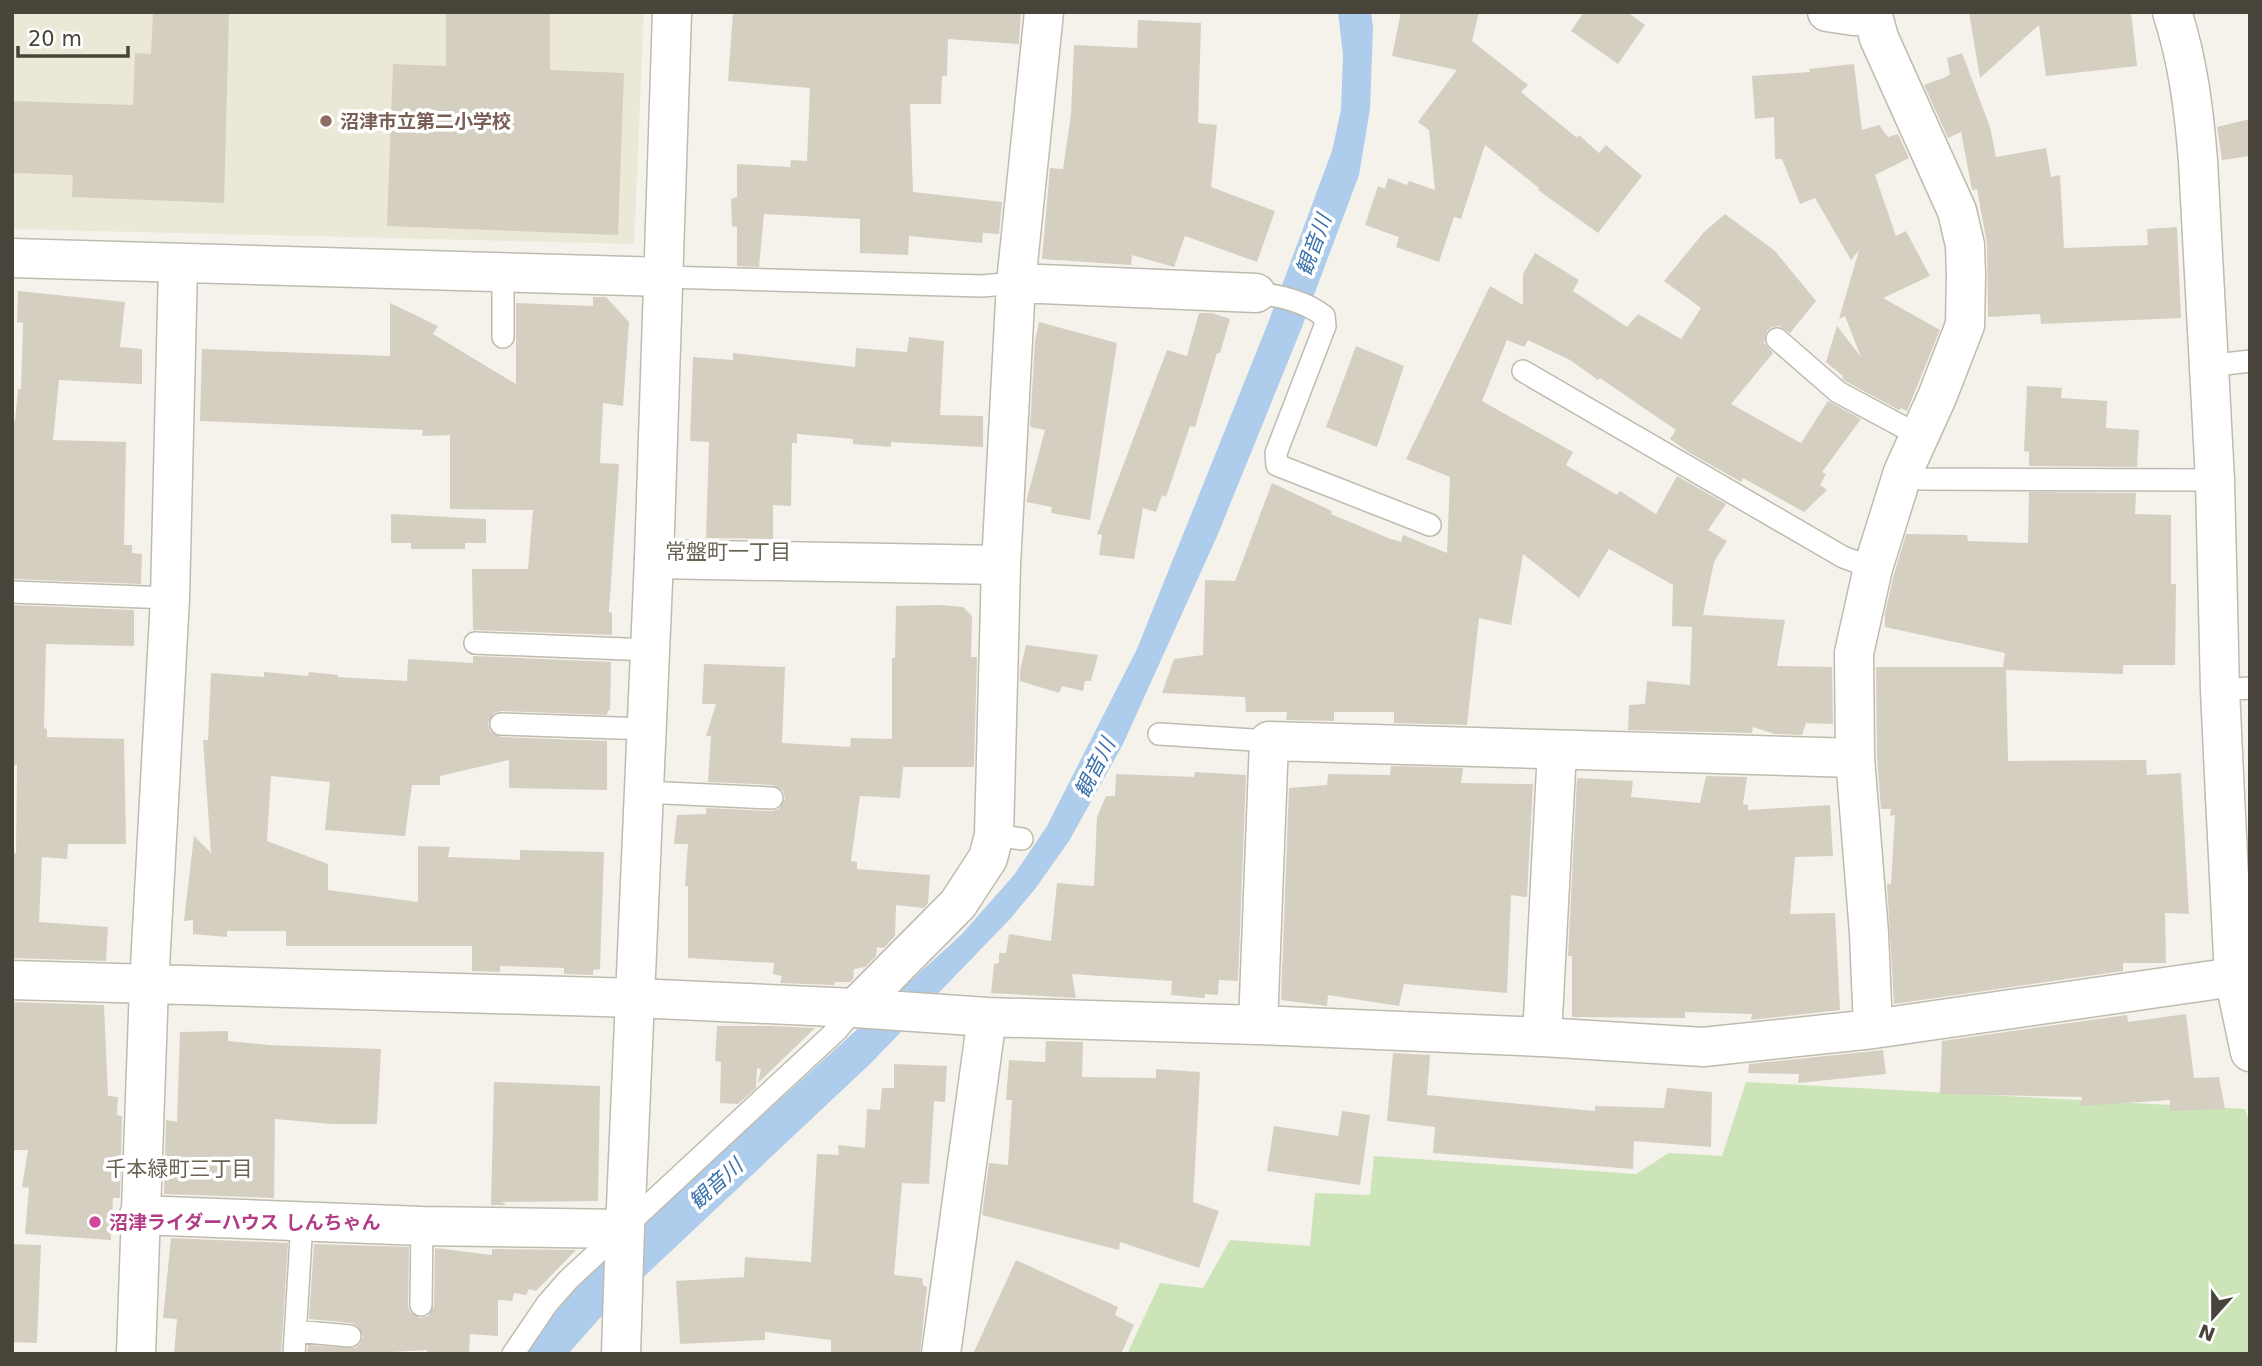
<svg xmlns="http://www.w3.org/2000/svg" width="2262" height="1366" viewBox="0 0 2262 1366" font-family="'DejaVu Sans','Noto Sans JP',sans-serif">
<rect width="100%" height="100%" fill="#f4f2eb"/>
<!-- education -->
<path fill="#ece8d7" d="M12,12H644L634,244L12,229Z"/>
<!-- green -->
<path fill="#cce4b8" d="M1746,1082L2245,1109L2250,1124V1354H1127L1160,1283L1203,1288L1230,1240L1310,1246L1315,1193L1370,1195L1374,1156L1636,1174L1669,1153L1722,1156Z"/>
<!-- water -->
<path fill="#aecceb" d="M1338,12H1371L1373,27L1370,109L1359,175L1302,327L1218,534L1123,744L1069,841L1035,889L1010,919L871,1063L599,1319L568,1354H523L537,1333L580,1281L961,935L1014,875L1047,826L1137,649L1266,328L1332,151L1341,110L1343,55Z"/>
<!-- building -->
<path fill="#d5cfc2" d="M153,12H229L224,203L72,197L73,175L12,173V101L133,105L135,53L151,54Z
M446,12H550V70L624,73L618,235L387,226L393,64L446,66Z
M733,12H1021L1019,44L948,39L947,76H942L941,104H910L913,192L1002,202L999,234L983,233L982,243L909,236L908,255L860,253V219L764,214L759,267L737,266V227L732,226L731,199L737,197V164L790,167L791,160L807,161L810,88L728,81Z
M1401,12H1479L1472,41L1528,85L1521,92L1577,138L1579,135L1599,153L1606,145L1642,176L1598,233L1538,190L1539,188L1485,145L1461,219L1454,217L1439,262L1396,247L1399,237L1365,225L1378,186L1385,189L1388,178L1407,185L1409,181L1435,190L1429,130L1418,122L1457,70L1392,56Z
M1584,12H1627L1645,25L1618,64L1571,31Z
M1969,12H2131L2137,66L2046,76L2039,25L1980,78Z
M1138,20L1201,23L1198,123L1217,125L1211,187L1275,211L1257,262L1185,236L1174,267L1132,255L1131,265L1042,259L1050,168L1063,169L1071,114L1074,45L1137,48Z
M1962,53L1990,127L1996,157L2046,148L2051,177L2060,175L2064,248L2148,245L2147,229L2177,227L2181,318L2041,324L2040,314L1988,317L1987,244L1977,189L1972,190L1961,132L1948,138L1924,85L1946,77L1950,74L1947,58Z
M1854,64L1862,130L1879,125L1888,137L1898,134L1909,158L1875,175L1896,236L1906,231L1930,276L1883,298L1940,330L1907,411L1901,408L1899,410L1845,381L1842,378L1843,376L1826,362L1837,326L1861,357L1845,316L1839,319L1859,250L1851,260L1815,198L1800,204L1782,159H1775L1774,117L1755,119L1752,76L1810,72L1809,69Z
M2250,119V156L2222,160L2217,127Z
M1725,214L1775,251L1816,301L1790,333L1779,326L1772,327L1767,331L1764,343L1773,353L1731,404L1801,443L1828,401L1861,419L1822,472L1826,474L1820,485L1827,490L1804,512L1743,478L1741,482L1690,453L1670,439L1676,430L1600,378L1598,380L1570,360L1528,340L1524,347L1507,340L1482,401L1573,452L1566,465L1617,495L1620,491L1656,514L1677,476L1726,504L1708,530L1727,541L1714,562L1703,615L1785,620L1777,666L1832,667L1833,724L1806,723L1802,735L1775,734L1753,727L1752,733L1628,730L1629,705L1645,704L1647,681L1690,685L1692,627L1672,626L1673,585L1609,549L1579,598L1523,554L1511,625L1479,618L1467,725L1394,723V712H1334V721L1286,720L1287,712H1246L1245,697L1162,693L1174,659L1203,655L1205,580L1235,581L1272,483L1332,511L1331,514L1388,538L1401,542L1403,535L1447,553L1450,477L1406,459L1490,286L1523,305V274L1535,253L1579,280L1573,291L1627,327L1638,314L1681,339L1701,308L1664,281L1704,232Z
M18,291L125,302L120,347L142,349V384L59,380L53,440L126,442L124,545H132V553L142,554L141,584L12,579V421H15L18,389H21L23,323L17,322Z
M593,297H606L629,322L623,406L603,403L600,463L619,464L609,612L612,613V635L473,630L472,569H528L533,510L450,509V435L422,436L423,430L200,421L202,349L390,356V303L438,326L433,334L516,384V303L593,306Z
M1199,313H1212L1230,319L1220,353H1217L1195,427L1190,426L1166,497L1162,495L1156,512L1143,508L1134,559L1099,555L1102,535L1097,534L1167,350L1187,356Z
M1039,322L1117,343L1090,520L1051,513L1052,507L1026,502L1045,430L1030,427L1035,341Z
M909,337L944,341L940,415L983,416V447L891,442V447L853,444V439L797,434V443H792L791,506L773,505V539L706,538L709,442L690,441L693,357L733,360V353L855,367L856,348L907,352Z
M1356,346L1404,366L1377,447L1326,427Z
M2027,386L2062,388L2061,398L2107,401L2106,428L2139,430L2137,467L2029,466V452L2024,451Z
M2029,492L2136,493L2135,514L2171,515V584H2176L2175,665H2123V674L2006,670L2008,761L2146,760L2147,775L2181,773L2189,914L2165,913L2166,963H2123V971L1894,1004L1887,884H1891L1895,815L1890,816L1891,809H1881L1877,757L1876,667H2003L2005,653L1885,627V613L1894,574L1906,534L1967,535L1968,541L2028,543Z
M391,514L486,519V543H465V549H411V543H391Z
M12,605L134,610V646L46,644L44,728L47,729V737L124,739L126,844H68L67,859L42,857L39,922L108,927L106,961L12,958V853H16L17,765H12Z
M940,605L963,607L972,616L971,657H977L974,767H903L900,798L860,796L851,861L857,862V869L930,875L928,903L924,908L896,905L895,936L884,948L877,947L876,956L865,967L854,969L853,979L850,982H835L834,985L780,983L782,976L773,974L774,963L688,958V886H685L688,844H674L677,815L706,814V808L772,811L779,809L785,799L783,791L773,785L708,782L711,736H706L716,704H702L704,664L785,667L782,743L850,747L851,738L892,739V658H895L896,606Z
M1026,645L1098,655L1091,681H1085L1083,691L1062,686L1059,693L1020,681V670Z
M473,656L611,662L610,710H608L607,715L501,711L494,713L488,723L490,731L501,737L607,741V790L509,788V760L440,776V785H412L405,836L325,830L330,782L271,776L267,841L328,864V890L418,902V846L450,847L448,857L520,860V850L604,852L600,969L593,970V975L564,974V968L500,966V972L472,971V946H286V931H227V937L193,934V920L184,921L194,836L211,853L203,740H208L211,673L264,677V672L308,676L309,672L338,675V677L407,681L408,659L473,663Z
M1391,766L1463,768L1461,783L1533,784L1527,897L1511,895L1507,993L1404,984L1399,1006L1328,995L1327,1006L1281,1000L1289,788L1327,785L1328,774L1390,775Z
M1195,772L1246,775L1238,981L1219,980L1218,995L1205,994V998L1171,995L1172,981L1072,974L1076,998L991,993L994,964L999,963V953H1006L1009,934L1051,941L1057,883L1094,886L1097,817L1106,796H1115L1116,774L1194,777Z
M1706,776L1747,777L1743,804L1748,805V810L1830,805L1833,856L1795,857L1790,914L1835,913L1840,1010L1751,1020L1752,1014L1685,1012V1018L1572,1017V956H1568L1577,778L1633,781L1631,797L1700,803Z
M12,1002L104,1005L108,1096L118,1097L117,1115L122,1116L120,1198H113L111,1240L25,1234L29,1188L22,1187L28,1150H12Z
M2186,1014L2194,1078L2219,1077L2225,1109L2170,1111V1100L2080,1106L2082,1097L1940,1094L1942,1041L2127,1015L2128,1022Z
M717,1026H771L815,1028L758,1083L761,1069L757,1068L756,1088L738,1104L720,1103L721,1062L715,1061Z
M228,1031V1041L269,1045L381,1049L377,1124H333L275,1119L274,1198L164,1194L166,1120L177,1122L180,1032Z
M1046,1041L1083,1042L1082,1077L1156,1078V1069L1200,1072L1193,1202L1219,1211L1199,1268L1120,1242L1119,1250L982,1215L989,1163L1008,1165L1012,1100H1006L1009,1060L1045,1062Z
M1883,1050L1886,1074L1798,1083L1799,1074L1748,1073L1749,1064Z
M1393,1053L1430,1055L1427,1095L1595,1111V1106L1664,1108L1667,1088L1712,1092L1711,1147L1634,1141L1633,1169L1433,1153L1435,1127L1387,1121Z
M894,1064L947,1066L945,1102L934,1101L929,1184L902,1183L894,1275L922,1278L923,1285L927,1287L920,1354H831V1340L765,1332V1340L680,1344L676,1281L744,1277L745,1257L811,1262L817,1154L839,1155L838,1145L865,1148L867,1109L880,1110L882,1088H894Z
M494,1082L600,1086L598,1201L501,1202L507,1205H491Z
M1342,1111L1370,1115L1360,1185L1267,1171L1274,1126L1338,1136Z
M171,1238L288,1243L281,1354H174L177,1319L163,1318Z
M12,1244L41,1245L37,1343L12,1342Z
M314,1244L409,1247L408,1306L410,1312L420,1318L428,1316L434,1306L435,1248L492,1255V1249L576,1250L536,1291L529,1289L526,1295L514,1293L512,1301L498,1300V1336L470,1334L469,1354H427V1350L356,1354H307L308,1345L355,1348L360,1344L363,1337L358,1326L352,1323L309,1319Z
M1016,1260L1118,1307L1115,1315L1134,1325L1121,1354H973Z"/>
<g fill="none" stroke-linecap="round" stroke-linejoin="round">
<defs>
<path id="service" d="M503,271V337
M664,277L982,286L1016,283
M1256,293C1279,295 1306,302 1324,316L1325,326L1276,453L1277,465L1430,525
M1777,339L1838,392L1918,435
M2208,366L2250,361
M1523,371L1843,557L1873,568
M1903,472L1921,479L2215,480
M12,592L170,598
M475,643L650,650
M2220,690L2250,688
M501,724L647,729
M1159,734L1269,741
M644,792L772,798
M994,835L1022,839
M421,1305L422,1226
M296,1331L350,1336
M294,1354L302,1221
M513,1354L547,1304L568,1280L837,1030L855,1008"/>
<path id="minor" d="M1827,12L1854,16L1873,15
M1872,12L1879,38L1957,211L1965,245L1966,275L1965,325L1937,397L1903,472L1873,568L1854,653L1855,758L1869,933L1873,1029
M2172,12C2188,61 2194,110 2198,161L2215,480L2220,690L2225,796
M12,258L664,277
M1016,283L1256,293
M654,559L1001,565
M12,980L635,998L855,1008L987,1017L1258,1025L1542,1037L1703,1047L1873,1029L2234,977
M855,1008L958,904L988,858L994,835L1001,565L1016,283L1044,12
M1258,1025L1269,741L1855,758
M1542,1037L1557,750
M139,1215L422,1226L625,1229
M136,1354L149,985L170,598L178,265
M941,1354L987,1017"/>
<path id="tertiary" d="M2225,796L2234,977L2250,1052
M621,1354L625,1229L654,559L672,12"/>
</defs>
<!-- service casing -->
<use href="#service" stroke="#bfbbae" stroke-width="24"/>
<!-- minor casing -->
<use href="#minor" stroke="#bfbbae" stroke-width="41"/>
<!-- tertiary casing -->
<use href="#tertiary" stroke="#bfbbae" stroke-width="41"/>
<!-- service -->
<use href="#service" stroke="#fff" stroke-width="21"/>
<!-- minor -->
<use href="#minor" stroke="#fff" stroke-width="38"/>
<!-- tertiary -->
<use href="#tertiary" stroke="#fff" stroke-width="38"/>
</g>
<!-- markers -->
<circle fill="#8d6e63" stroke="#fff" stroke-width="2.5" cx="326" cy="121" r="7"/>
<circle fill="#d1479c" stroke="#fff" stroke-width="2.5" cx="95" cy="1222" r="7"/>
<g text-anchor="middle" stroke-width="7" stroke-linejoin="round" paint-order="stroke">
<!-- education labels -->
<g font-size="19" font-weight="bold" fill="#785e54" stroke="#fff" text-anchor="start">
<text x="340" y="128">沼津市立第二小学校</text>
</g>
<!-- hotel labels -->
<g font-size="19" font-weight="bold" fill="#b23c85" stroke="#fff" text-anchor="start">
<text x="109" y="1229">沼津ライダーハウス しんちゃん</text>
</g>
<!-- water labels -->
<g font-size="21" font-style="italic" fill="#3b71ab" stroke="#fff">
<text transform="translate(1314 245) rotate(-70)" y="7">観音川</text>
<text transform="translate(1095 768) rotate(-63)" y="7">観音川</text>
<text transform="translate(716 1184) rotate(-42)" y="7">観音川</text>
</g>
<!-- neighbourhood labels -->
<g font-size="21" fill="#6a6252" stroke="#fff">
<text x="728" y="559">常盤町一丁目</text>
<text x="179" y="1176">千本緑町三丁目</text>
</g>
</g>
<!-- border -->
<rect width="2262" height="1366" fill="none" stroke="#48443a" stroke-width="28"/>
<!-- north arrow -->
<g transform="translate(2213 1317) rotate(201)" stroke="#ffffff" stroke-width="5" paint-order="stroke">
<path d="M0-5L12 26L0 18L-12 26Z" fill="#48443a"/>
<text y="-10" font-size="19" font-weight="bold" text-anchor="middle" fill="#48443a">N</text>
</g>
<!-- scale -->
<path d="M18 46v10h110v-10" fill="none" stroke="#48443a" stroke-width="3.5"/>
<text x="28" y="46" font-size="21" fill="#48443a" stroke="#ffffff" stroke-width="5" paint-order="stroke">20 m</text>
</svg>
